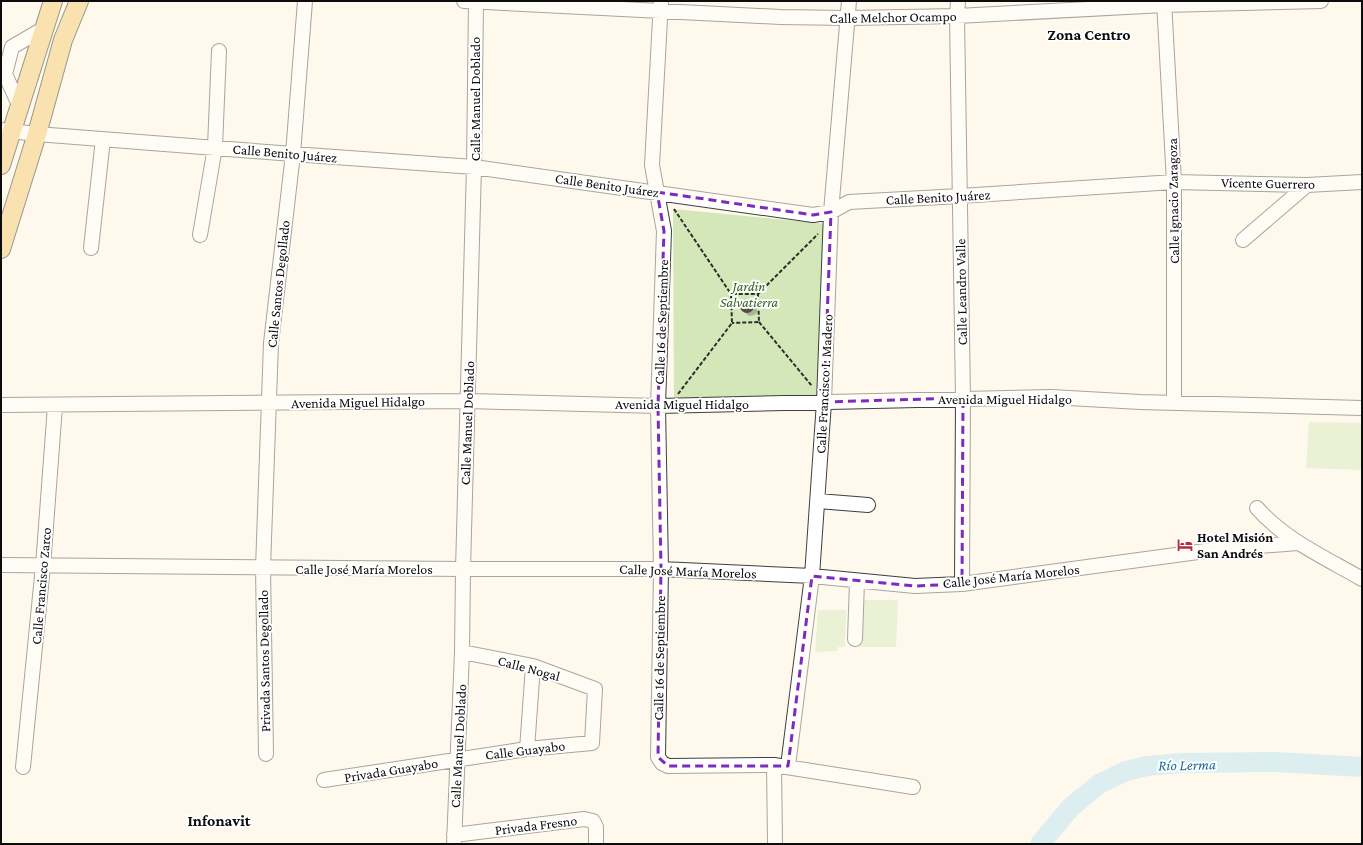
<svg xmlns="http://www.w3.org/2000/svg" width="1363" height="845" viewBox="0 0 1363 845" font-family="'Crimson Pro',serif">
<rect width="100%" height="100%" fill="#fef9ec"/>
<!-- green -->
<path fill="#d4e7b8" d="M673,209L828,224L822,398L674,400Z
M1309,422L1362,423V470L1306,468Z
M857,600H898L896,647H857Z
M818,610H846L845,647H838L837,651L815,652Z"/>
<!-- shadow -->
<path fill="#0003" d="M745,301H749L757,307V313L754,315L749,316L741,309L743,303Z"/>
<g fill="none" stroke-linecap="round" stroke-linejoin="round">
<!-- river -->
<path stroke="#b3e0f4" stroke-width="20" d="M1040,844L1071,807L1099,784L1126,771L1147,766L1182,763L1275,762L1362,767"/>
</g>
<!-- building -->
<path fill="#544d49" d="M740 306a7 7 0 1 1 14 0a7 7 0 1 1-14 0Z"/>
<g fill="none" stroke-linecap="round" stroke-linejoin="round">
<defs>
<path id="minor" d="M464,1L780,17L848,18L957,16L1164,5L1321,1
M661,1L652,165L664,231L658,406L661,569L658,757L662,763L668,766L774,765L913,787
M958,1L957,16L963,398L962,584
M1164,1L1174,182V402
M20,107L5,74L12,47L43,29
M1,130L37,134L293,154L474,167L813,215L831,212L849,202L960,196L1174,182L1307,185L1362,182
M200,235L215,147L219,51
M1243,240L1307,185
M91,248L103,139
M1,405L467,401L658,406L1051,397L1140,402L1362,408
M818,501L868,505
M1257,508C1285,540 1326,558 1362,579
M1,565L463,569H661L812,576L915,586L962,584L1220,549L1298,543
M855,639L857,581
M527,749L533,666
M266,754L263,568L271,343L293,154L305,1
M774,765L775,844
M788,766L812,576L824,402L831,212L849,1
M23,767L43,566L55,406
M324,780L527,749L592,743L595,689L533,666L462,652
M454,835L584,819L593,821L596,827V844
M454,844L462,652L463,569L474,167L476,1"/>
<path id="major" d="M1,165L53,1
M1,249L37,134L63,40L79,1"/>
</defs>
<!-- minor casing -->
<use href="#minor" stroke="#3f3f3f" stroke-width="16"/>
<!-- major casing -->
<use href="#major" stroke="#1d1d1d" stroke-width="20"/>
<!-- path -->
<path stroke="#2e2e2e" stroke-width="2" stroke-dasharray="4 2" stroke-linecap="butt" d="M674,209L731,294
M758,294L818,234
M759,322L812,386
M678,394L732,323L731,294H758L759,322L732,323"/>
<!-- minor -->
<use href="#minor" stroke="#fff" stroke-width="14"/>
<!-- major -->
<use href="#major" stroke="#f3c667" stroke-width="18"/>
</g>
<!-- marked area -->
<path d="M0 0H1363V845H0ZM657,192L813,215L831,212L824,402L963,398L962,584L915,586L812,576L788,766H668L658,757L661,569L658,406L664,231Z" fill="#fef9ec" fill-opacity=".55" fill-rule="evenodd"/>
<path fill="none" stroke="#7b2cbf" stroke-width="3" stroke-dasharray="8 5" stroke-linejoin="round" d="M657,192L813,215L831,212L824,402L963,398L962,584L915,586L812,576L788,766H668L658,757L661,569L658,406L664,231Z"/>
<!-- icons -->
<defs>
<symbol id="hotel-bare" viewBox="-9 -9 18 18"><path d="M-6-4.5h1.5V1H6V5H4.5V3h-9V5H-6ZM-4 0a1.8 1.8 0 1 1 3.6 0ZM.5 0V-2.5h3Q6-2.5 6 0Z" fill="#b72a3c" stroke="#fff" stroke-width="2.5" paint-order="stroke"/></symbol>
</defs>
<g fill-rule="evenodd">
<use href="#hotel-bare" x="1174" y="534" width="22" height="22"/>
</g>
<g text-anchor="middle" stroke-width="4" stroke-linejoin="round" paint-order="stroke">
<!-- street labels -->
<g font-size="14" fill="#0c0c0c" stroke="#fff">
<text transform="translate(893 17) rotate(-1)" y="5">Calle Melchor Ocampo</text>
<text transform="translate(475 99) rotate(-90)" y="5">Calle Manuel Doblado</text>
<text transform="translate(285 153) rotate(5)" y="5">Calle Benito Juárez</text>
<text transform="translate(1268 183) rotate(1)" y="5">Vicente Guerrero</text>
<text transform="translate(607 185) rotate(8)" y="5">Calle Benito Juárez</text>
<text transform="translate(938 197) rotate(-3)" y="5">Calle Benito Juárez</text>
<text transform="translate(1173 201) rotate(-91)" y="5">Calle Ignacio Zaragoza</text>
<text transform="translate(278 284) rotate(-84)" y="5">Calle Santos Degollado</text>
<text transform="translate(961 292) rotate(-91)" y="5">Calle Leandro Valle</text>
<text transform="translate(661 322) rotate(-88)" y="5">Calle 16 de Septiembre</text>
<text transform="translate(824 384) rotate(-87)" y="5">Calle Francisco I. Madero</text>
<text x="1005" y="404">Avenida Miguel Hidalgo</text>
<text transform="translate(358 402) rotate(-1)" y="5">Avenida Miguel Hidalgo</text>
<text x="682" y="409">Avenida Miguel Hidalgo</text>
<text transform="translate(467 423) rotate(-88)" y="5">Calle Manuel Doblado</text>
<text x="364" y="574">Calle José María Morelos</text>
<text transform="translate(688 571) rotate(2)" y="5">Calle José María Morelos</text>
<text transform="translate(1011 576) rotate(-6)" y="5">Calle José María Morelos</text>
<text transform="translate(41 586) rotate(-85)" y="5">Calle Francisco Zarco</text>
<text transform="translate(659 658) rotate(-89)" y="5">Calle 16 de Septiembre</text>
<text transform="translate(264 661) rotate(-91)" y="5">Privada Santos Degollado</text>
<text transform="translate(529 668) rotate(15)" y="5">Calle Nogal</text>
<text transform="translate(458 746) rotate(-87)" y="5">Calle Manuel Doblado</text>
<text transform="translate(525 750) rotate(-7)" y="5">Calle Guayabo</text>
<text transform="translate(391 770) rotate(-9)" y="5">Privada Guayabo</text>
<text transform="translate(536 825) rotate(-7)" y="5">Privada Fresno</text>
</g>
<!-- park labels -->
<g font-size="14" font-style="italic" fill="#32611f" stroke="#fff">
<text x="749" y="291">Jardin<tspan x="749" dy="16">Salvatierra</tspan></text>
</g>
<!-- poi labels -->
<g font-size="14" font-weight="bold" fill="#0c0c0c" stroke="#fff" text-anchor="start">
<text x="1197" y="542">Hotel Misión<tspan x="1197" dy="16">San Andrés</tspan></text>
</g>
<!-- water labels -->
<g font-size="15" font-style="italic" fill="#1b6c99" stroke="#fff">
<text transform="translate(1187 765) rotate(-1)" y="5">Río Lerma</text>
</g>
<!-- quarter labels -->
<g font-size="16" font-weight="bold" fill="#0c0c0c" stroke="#fff">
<text x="1089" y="40">Zona Centro</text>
<text x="219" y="826">Infonavit</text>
</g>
</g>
<!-- border -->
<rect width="1363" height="845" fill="none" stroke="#0c0c0c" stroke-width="4"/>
</svg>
